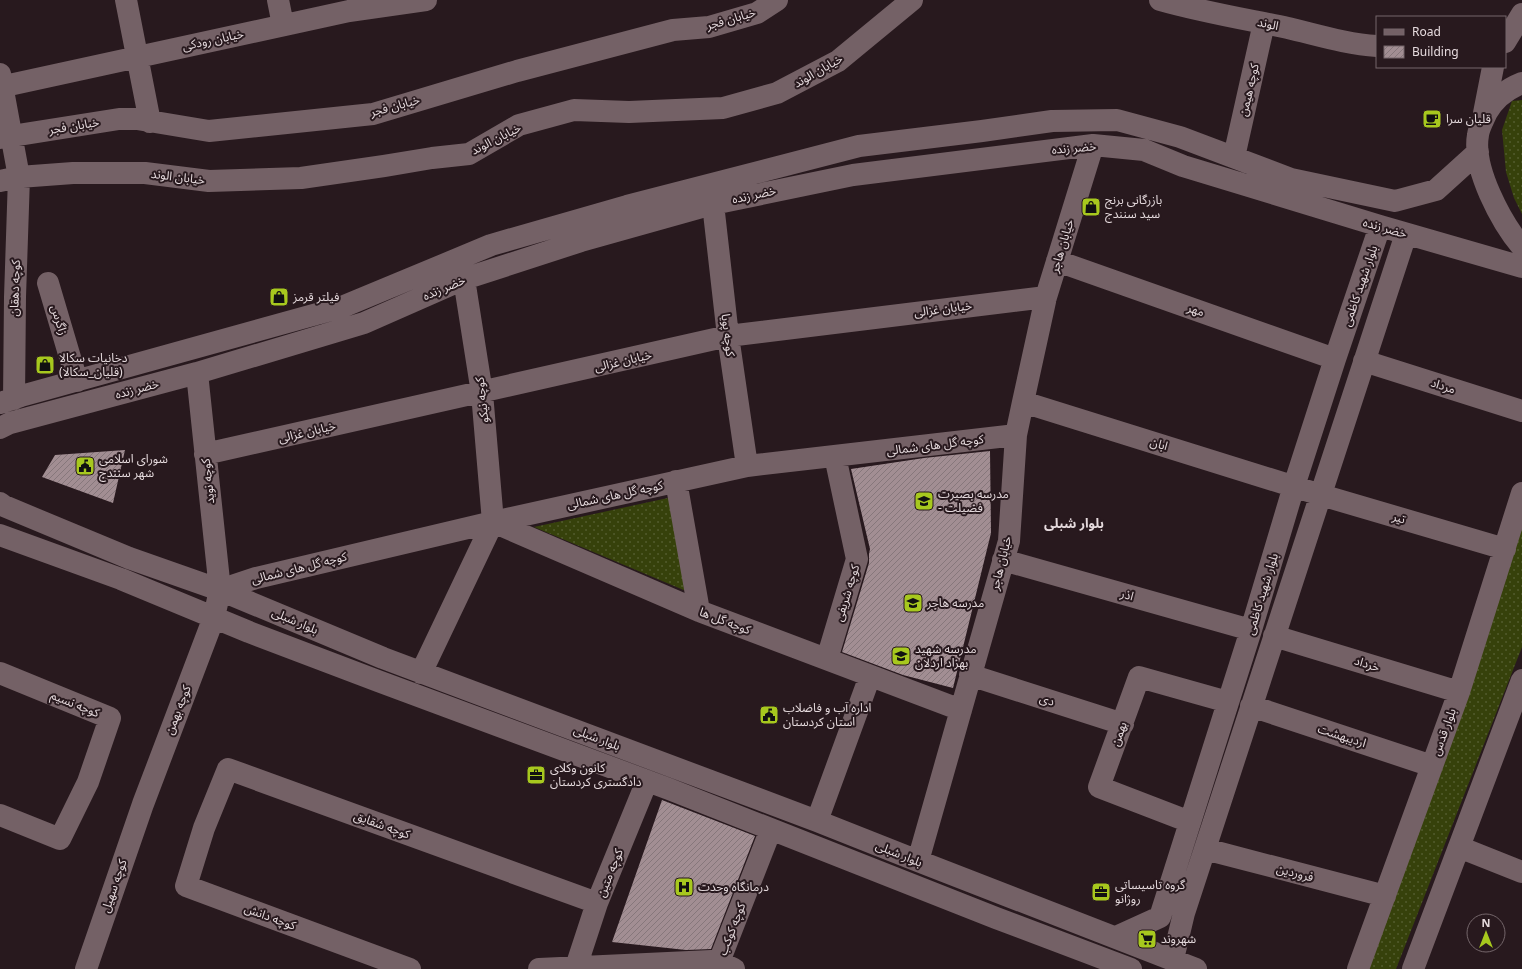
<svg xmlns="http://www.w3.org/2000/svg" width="1522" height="969" viewBox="0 0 1522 969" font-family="Georgia,'Noto Sans Arabic',serif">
<defs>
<pattern id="grass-dots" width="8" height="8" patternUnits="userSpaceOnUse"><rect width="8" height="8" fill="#36410b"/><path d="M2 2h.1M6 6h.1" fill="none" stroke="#535c2e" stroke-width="1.8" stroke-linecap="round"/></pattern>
<pattern id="building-hatch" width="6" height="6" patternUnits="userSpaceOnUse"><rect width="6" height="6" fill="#a28e93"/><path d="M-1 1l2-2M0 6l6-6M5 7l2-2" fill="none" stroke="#86777b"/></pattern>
</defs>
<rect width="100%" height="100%" fill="#28191e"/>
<!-- grass -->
<path fill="url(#grass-dots)" d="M1522,100V214L1514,198L1506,172L1502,130L1512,101Z
M677,496L693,594L534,527Z
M1522,513V647L1396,969H1365Z"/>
<!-- building -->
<path fill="url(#building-hatch)" d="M125,450L113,503L42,477L55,455Z
M990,451L991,533L953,688L903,675L842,652L869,563V554L870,549L851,469L924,458Z
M662,800L755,836L711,949L686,950L612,942Z"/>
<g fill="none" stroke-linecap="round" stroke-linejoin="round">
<!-- minor -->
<path stroke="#746166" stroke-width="22" d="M126,0L150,122
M278,0L283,25
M1160,0C1202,12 1245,19 1288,28C1318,35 1346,44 1377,46
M1505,42L1522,14
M0,74L19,177L15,297L14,399
M1522,83C1507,89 1495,98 1487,112C1484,119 1479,127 1478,135C1472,168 1501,222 1522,247
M0,87L349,11L426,0
M1484,113L1493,67
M0,138L119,119H137L209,131L373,114L517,71L673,30L709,27L757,13L777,0
M1234,157L1264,23
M0,181L19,177L73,173H145L209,181L301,178L384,166L432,158L469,154L519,125L574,110L629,112L723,108L777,93L838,61L912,0
M713,204L728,336L747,466
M1057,261L1335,359
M464,279L482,393L493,522
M48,283L77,381
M1364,361L1522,411
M1023,402L1321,495L1505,549
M0,403L21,396L342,307L491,245L627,206L859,146L982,131L1052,121L1117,120L1180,137L1291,179L1395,201L1436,190L1478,152
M0,428L10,423L197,373L364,323L464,279L581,241L713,204L853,175L1093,145L1144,150L1183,166L1380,226L1522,267
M205,454L728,336L1046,297
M676,481L699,611
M0,503L4,506L129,558L220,590L383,658L817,821L918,861L1196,969
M493,522L699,611L961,710
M0,535L121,579L249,632L378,681L669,789L996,918L1131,969
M1003,560L1251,630
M220,590L256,578L493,522L747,466L1016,435
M1274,636L1459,692
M827,659L857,559L835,456
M0,673L110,718L88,782L60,839L0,815
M421,673L493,522
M970,675L1123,724
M1251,706L1432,766
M817,821L870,676
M1190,822L1099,787L1139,677L1228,702
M1459,847L1522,872
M1205,849L1385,896
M918,861L1009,541L1016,435L1023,402L1046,297L1093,145
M1116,937L1160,917L1251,630L1294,486L1335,359L1380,226
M1173,959L1184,913L1406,234
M719,962L771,829
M576,967L597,903L647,781
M86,969L143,804L214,617L220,590L197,373
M410,969L186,886L204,828L228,769L597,903
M539,969L711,961L719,962L734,969
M1358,969L1459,692L1522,493
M1413,969L1522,680"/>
</g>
<!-- icons -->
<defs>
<symbol id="cafe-square" viewBox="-11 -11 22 22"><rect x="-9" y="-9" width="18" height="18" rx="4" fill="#a7c81e" stroke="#28191e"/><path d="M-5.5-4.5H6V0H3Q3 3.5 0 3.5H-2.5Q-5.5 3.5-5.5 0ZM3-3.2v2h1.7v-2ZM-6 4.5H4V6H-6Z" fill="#111"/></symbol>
<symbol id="shop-square" viewBox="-11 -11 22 22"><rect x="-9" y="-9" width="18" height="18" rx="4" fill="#a7c81e" stroke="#28191e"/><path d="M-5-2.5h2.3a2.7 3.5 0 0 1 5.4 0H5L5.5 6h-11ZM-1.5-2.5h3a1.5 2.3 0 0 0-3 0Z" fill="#111"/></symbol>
<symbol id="civic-square" viewBox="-11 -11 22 22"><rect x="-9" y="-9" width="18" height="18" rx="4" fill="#a7c81e" stroke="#28191e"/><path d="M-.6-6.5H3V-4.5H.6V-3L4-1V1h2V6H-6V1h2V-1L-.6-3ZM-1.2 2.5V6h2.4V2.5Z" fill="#111"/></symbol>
<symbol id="school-square" viewBox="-11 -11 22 22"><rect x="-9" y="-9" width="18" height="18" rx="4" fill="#a7c81e" stroke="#28191e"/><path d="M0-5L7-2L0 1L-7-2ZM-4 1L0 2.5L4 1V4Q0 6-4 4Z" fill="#111"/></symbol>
<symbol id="office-square" viewBox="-11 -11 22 22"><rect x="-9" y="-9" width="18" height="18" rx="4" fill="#a7c81e" stroke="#28191e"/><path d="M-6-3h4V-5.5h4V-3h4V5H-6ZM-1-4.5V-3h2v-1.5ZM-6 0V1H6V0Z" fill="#111"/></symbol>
<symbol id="hospital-square" viewBox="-11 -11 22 22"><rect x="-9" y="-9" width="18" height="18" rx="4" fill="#a7c81e" stroke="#28191e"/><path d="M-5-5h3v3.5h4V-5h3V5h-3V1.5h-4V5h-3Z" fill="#111"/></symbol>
<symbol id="supermarket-square" viewBox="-11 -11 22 22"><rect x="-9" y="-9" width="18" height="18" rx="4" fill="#a7c81e" stroke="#28191e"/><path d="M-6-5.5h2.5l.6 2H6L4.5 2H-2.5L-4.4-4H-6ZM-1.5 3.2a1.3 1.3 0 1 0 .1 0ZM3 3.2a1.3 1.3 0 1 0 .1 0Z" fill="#111"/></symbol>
</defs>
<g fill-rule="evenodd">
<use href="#cafe-square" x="1421" y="108" width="22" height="22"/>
<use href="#shop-square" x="1080" y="196" width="22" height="22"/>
<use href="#shop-square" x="268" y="286" width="22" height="22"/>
<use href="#shop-square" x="34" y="354" width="22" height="22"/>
<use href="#civic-square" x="74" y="455" width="22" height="22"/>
<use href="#school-square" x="913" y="490" width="22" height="22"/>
<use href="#school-square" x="902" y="592" width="22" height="22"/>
<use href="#school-square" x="890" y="645" width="22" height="22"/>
<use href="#civic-square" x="758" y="704" width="22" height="22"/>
<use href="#office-square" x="525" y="764" width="22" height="22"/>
<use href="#hospital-square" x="673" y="876" width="22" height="22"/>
<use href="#office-square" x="1090" y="881" width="22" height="22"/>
<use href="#supermarket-square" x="1136" y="928" width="22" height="22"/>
</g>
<g text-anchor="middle" stroke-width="4" stroke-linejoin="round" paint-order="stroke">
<!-- street labels -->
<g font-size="12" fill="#e5dadd" stroke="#28191e">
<text transform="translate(731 19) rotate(-16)" y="4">خیابان فجر</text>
<text transform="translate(1268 24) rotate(12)" y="4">الوند</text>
<text transform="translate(213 40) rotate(-12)" y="4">خیابان رودکی</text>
<text transform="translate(818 71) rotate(-30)" y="4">خیابان الوند</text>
<text transform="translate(1249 90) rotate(-77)" y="4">کوچه هیمن</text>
<text transform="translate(395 106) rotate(-15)" y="4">خیابان فجر</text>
<text transform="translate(74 126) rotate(-9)" y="4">خیابان فجر</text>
<text transform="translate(496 139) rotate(-27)" y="4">خیابان الوند</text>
<text transform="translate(1074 148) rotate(-5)" y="4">خضر زنده</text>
<text transform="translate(178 177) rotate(7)" y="4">خیابان الوند</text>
<text transform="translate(754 195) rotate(-12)" y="4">خضر زنده</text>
<text transform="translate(1385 228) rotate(16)" y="4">خضر زنده</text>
<text transform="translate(1062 246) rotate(-73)" y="4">خیابان هاجر</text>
<text transform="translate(1360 286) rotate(-71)" y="4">بلوار شهید کاظمی</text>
<text transform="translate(15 288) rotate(-88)" y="4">کوچه دهقان</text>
<text transform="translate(444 288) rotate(-23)" y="4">خضر زنده</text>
<text transform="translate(943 309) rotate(-7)" y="4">خیابان غزالی</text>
<text transform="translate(1196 310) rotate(19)" y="4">مهر</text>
<text transform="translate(59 320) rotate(73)" y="4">زاگرس</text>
<text transform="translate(728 335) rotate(83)" y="4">کوچه پویا</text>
<text transform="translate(623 361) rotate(-13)" y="4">خیابان غزالی</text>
<text transform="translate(1443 386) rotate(18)" y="4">مرداد</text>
<text transform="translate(137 389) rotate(-15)" y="4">خضر زنده</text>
<text transform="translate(482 400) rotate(-96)" y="4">کوچه نیکو</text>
<text transform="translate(307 432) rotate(-13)" y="4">خیابان غزالی</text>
<text transform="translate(1159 444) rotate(17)" y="4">ابان</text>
<text transform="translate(935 445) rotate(-7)" y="4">کوچه گل های شمالی</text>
<text transform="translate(208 481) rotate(-96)" y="4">کوچه نوید</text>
<text transform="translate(615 495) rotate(-12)" y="4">کوچه گل های شمالی</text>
<text transform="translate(1399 518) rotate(17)" y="4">تیر</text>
<text transform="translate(1001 563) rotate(-76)" y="4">خیابان هاجر</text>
<text transform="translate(299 568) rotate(-14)" y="4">کوچه گل های شمالی</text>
<text transform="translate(847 593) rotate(-73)" y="4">کوچه شریفی</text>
<text transform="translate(1262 594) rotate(-73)" y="4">بلوار شهید کاظمی</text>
<text transform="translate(1127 595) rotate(16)" y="4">اذر</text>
<text transform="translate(295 621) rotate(23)" y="4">بلوار شبلی</text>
<text transform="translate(725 621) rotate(21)" y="4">کوچه گل ها</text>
<text transform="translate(1367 664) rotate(17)" y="4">خرداد</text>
<text transform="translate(1047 700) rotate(18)" y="4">دی</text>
<text transform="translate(75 704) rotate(22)" y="4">کوچه نسیم</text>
<text transform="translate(178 710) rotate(-69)" y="4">کوچه بهمن</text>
<text transform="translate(1444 732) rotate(-70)" y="4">بلوار قدس</text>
<text transform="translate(1119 734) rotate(-70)" y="4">بهمن</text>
<text transform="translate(1342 736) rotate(18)" y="4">اردیبهشت</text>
<text transform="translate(597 738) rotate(21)" y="4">بلوار شبلی</text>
<text transform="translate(382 825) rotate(20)" y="4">کوچه شقایق</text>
<text transform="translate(899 854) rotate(22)" y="4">بلوار شبلی</text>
<text transform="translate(610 873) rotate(-68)" y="4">کوچه متین</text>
<text transform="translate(1295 873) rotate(14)" y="4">فروردین</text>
<text transform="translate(114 886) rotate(-71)" y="4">کوچه سهیل</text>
<text transform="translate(270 917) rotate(20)" y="4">کوچه دانش</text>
<text transform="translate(732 929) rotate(-69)" y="4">کوچه کوکب</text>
</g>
<!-- poi labels -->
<g font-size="12" fill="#e5dadd" stroke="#28191e" text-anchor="start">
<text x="1446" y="123">قلیان سرا</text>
<text x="1105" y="204">بازرگانی برنج<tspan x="1105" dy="14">سید سنندج</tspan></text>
<text x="293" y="301">فیلتر قرمز</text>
<text x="59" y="362">دخانیات سکالا<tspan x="59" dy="14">(قلیان_سکالا)</tspan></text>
<text x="99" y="463">شورای اسلامی<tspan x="99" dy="14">شهر سنندج</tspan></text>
<text x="938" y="498">مدرسه بصیرت<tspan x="938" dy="14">- فضیلت</tspan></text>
<text x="927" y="607">مدرسه هاجر</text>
<text x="915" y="653">مدرسه شهید<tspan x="915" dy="14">بهزاد اردلان</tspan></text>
<text x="783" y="712">اداره آب و فاضلاب<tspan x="783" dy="14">استان کردستان</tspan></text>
<text x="550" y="772">کانون وکلای<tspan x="550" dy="14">دادگستری کردستان</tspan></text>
<text x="1115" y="889">گروه تاسیساتی<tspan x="1115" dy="14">روژانو</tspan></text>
<text x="698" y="891">درمانگاه وحدت</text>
<text x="1161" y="943">شهروند</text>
</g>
<!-- neighbourhood labels -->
<g font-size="13" font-weight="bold" fill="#e5dadd" stroke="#28191e">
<text x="1074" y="528">بلوار شبلی</text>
</g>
</g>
<!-- legend -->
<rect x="1376" y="16" width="130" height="52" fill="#28191e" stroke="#74666a"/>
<rect x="1384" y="29" width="20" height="6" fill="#746166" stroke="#74666a"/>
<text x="1412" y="36" font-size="12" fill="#e5dadd">Road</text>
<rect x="1384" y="46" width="20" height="12" fill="url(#building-hatch)" stroke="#74666a"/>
<text x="1412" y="56" font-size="12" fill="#e5dadd">Building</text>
<!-- north arrow -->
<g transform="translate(1486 933)"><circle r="19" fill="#28191e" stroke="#74666a"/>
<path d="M0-3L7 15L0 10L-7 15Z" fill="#a7c81e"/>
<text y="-6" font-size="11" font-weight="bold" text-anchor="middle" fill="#e5dadd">N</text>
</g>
</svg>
